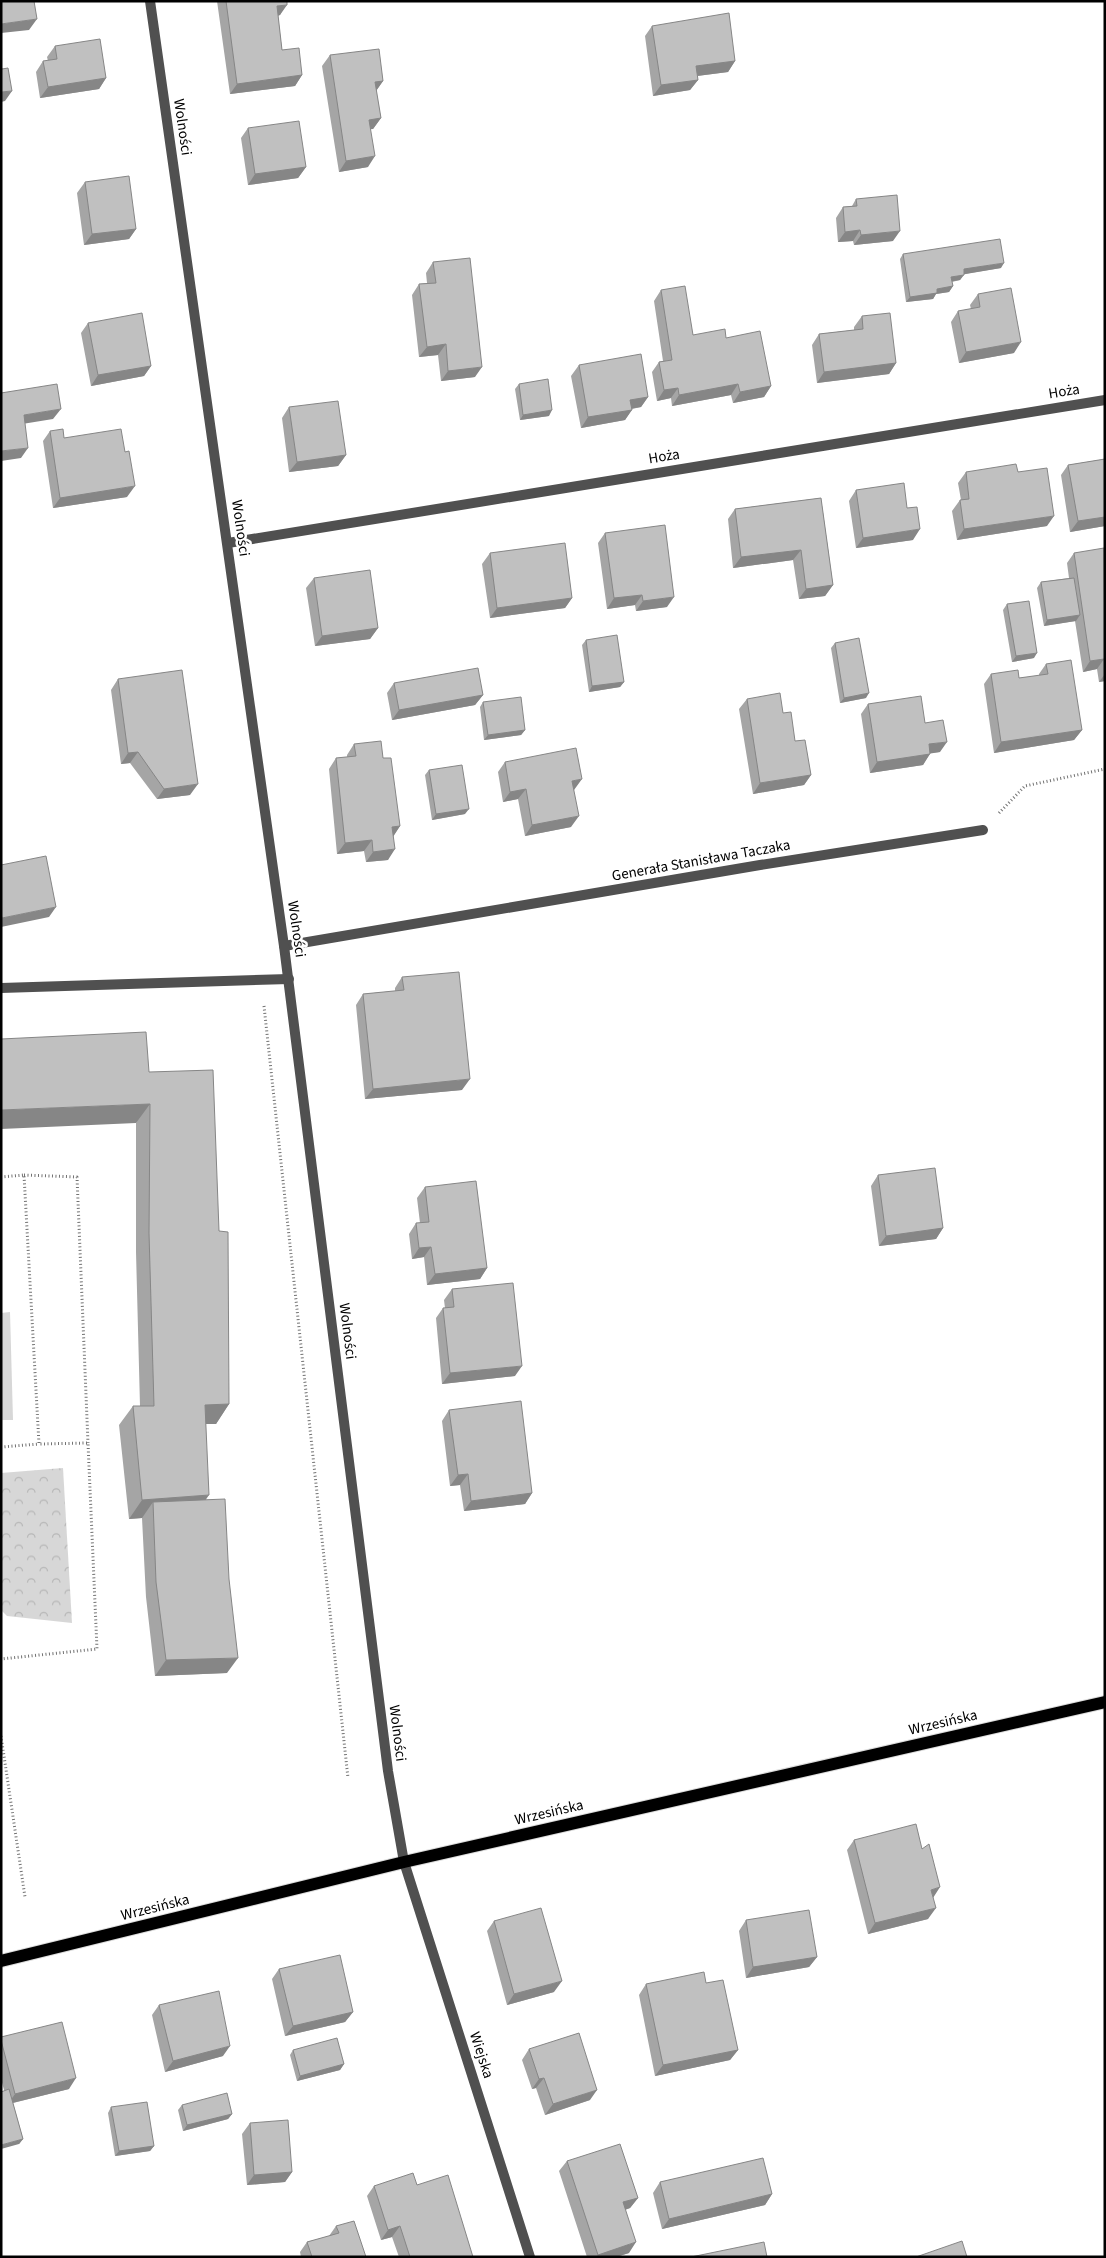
<svg xmlns="http://www.w3.org/2000/svg" width="1106" height="2258" viewBox="0 0 1106 2258" font-family="'Source Sans 3',sans-serif">
<defs>
<pattern id="park-crowns" width="20" height="18" patternUnits="userSpaceOnUse" patternTransform="scale(1.25)"><rect width="20" height="18" fill="#d7d7d7"/><path d="M2 6a3 3 0 1 1 6 0M12 15a3 3 0 1 1 6 0" fill="none" stroke="#b7b7b7"/></pattern>
</defs>
<rect width="100%" height="100%" fill="#fff"/>
<!-- park -->
<path fill="url(#park-crowns)" d="M63,1468L72,1623L7,1616L1,1610V1473Z"/>
<!-- pitch -->
<path fill="#d7d7d7" d="M10,1312L13,1420H1V1313Z"/>
<g fill="none" stroke-linecap="round" stroke-linejoin="round">
<defs>
<path id="primary" d="M1,1961L404,1862L1105,1702"/>
</defs>
<!-- primary casing -->
<use href="#primary" stroke="#dbdbdb" stroke-width="14"/>
<!-- path -->
<path stroke="#727272" stroke-width="3" stroke-dasharray="1 2.5" stroke-linecap="butt" d="M999,813L1025,786L1105,769
M264,1006L348,1778
M24,1175L77,1177L88,1443
M1,1177L24,1175L39,1444L88,1443L97,1649L1,1659
M1,1447L39,1444
M1,1736L25,1897"/>
<!-- service -->
<path stroke="#505050" stroke-width="10" d="M1,988L289,979"/>
<!-- minor -->
<path stroke="#505050" stroke-width="10" d="M228,543L1105,400
M284,946L760,865L983,830
M404,1862L530,2257"/>
<!-- tertiary -->
<path stroke="#505050" stroke-width="10" d="M150,1L284,946L388,1771L404,1862"/>
<!-- primary -->
<use href="#primary" stroke="#000" stroke-width="12"/>
</g>
<!-- wall -->
<path fill="#a5a5a5" d="M217,1H287L280,15L278,16L282,50L302,75L295,86L230,94Z
M652,26L735,61L728,72L697,76L698,80L690,90L653,96L645,36Z
M55,46L106,78L99,89L40,98L36,72L43,61H48L47,57Z
M330,55L383,81L376,91L381,118L373,129H370L368,167L339,172L322,66Z
M248,128L306,167L298,178L248,185L241,138Z
M85,182L136,229L129,239L84,245L77,193Z
M856,199L893,241L854,245L853,241L838,242L836,218L843,207L852,206Z
M903,254L1001,268L964,274L960,280L952,282L953,286L949,292L936,294L933,299L906,302L900,259Z
M433,262L475,377L441,381L438,355L419,357L412,295L419,284L427,283L426,273Z
M661,290L693,335L726,338L771,386L764,397L733,403L731,395L672,406L671,398L657,401L652,372L659,362L663,361L654,301Z
M978,294L1014,353L959,363L951,322L958,311L971,309L970,305Z
M862,316L896,363L889,374L817,383L812,345L819,334L854,330V327Z
M88,323L151,366L144,376L91,386L81,333Z
M579,365L648,397L641,407L632,409L625,420L581,428L571,376Z
M519,384L549,416L520,420L515,389Z
M289,407L346,455L338,466L289,472L282,418Z
M50,431L64,438L127,497L53,508L43,441Z
M1105,459V526L1070,532L1061,475L1068,465Z
M966,472H1018L1047,526L957,540L952,511L960,500H961L958,483Z
M856,490L913,540L856,548L849,501Z
M821,498L833,585L825,596L799,599L793,560L733,568L728,519L735,509Z
M605,533L667,607L636,611L635,605L607,609L598,543Z
M1105,551V681L1099,682L1097,669L1083,672L1075,621L1044,626L1037,588L1041,582L1069,578L1067,563L1074,553Z
M490,553L572,598L565,608L490,618L482,564Z
M314,578L378,628L370,639L315,646L306,588Z
M1007,604L1034,658L1012,662L1003,610Z
M586,640L624,682L620,687L589,692L582,645Z
M835,643L866,698L840,703L831,648Z
M1046,664L1082,730L1074,740L994,753L984,684L991,674L1019,678L1039,676V674Z
M118,679L190,795L157,799L130,763L121,764L111,690Z
M394,683L483,695L475,705L392,720L387,693Z
M747,699L795,741L811,775L804,785L753,794L739,709Z
M483,702L525,730L521,735L484,740L480,707Z
M868,704L925,723L940,752L930,753L923,765L870,773L861,714Z
M354,744L383,758L400,826L393,836L388,860L366,862L364,851L337,854L329,769L336,758L347,757V755Z
M505,762L574,790L571,827L525,836L518,799L503,802L498,772Z
M429,770L465,814L432,820L425,775Z
M402,977L462,1090L365,1099L356,1005L363,994L395,991V988Z
M149,1072L219,1231L229,1404L216,1424H206V1499L227,1673L155,1676L146,1597L142,1518L129,1519L119,1425L133,1406H140L136,1252V1123Z
M878,1175L943,1228L936,1239L879,1246L871,1186Z
M425,1187L487,1268L480,1279L427,1285L424,1257L412,1259L409,1234L416,1223H420L417,1198Z
M452,1289L515,1376L442,1384L436,1318L443,1308H445L444,1300Z
M449,1410L532,1493L525,1504L464,1511L460,1485L450,1486L442,1421Z
M854,1840L922,1849L933,1898L928,1919L868,1934L847,1850Z
M746,1920L817,1957L809,1967L746,1978L739,1931Z
M494,1921L554,1992L507,2005L487,1931Z
M279,1969L353,2012L345,2022L285,2036L272,1979Z
M706,1983L738,2050L730,2060L655,2076L639,1995L646,1984Z
M159,2005L223,2056L165,2072L152,2015Z
M1,2037L69,2089L13,2103L23,2139L19,2144L1,2079Z
M529,2049L590,2100L545,2115L536,2088L532,2089L522,2060Z
M293,2050L344,2064L340,2070L297,2081L290,2055Z
M182,2105L232,2114L228,2119L183,2131L178,2110Z
M111,2107L154,2146L150,2151L115,2156L108,2113Z
M250,2123L292,2172L285,2182L247,2185L242,2134Z
M567,2161L638,2198L630,2208L625,2210L629,2253L616,2257H587L559,2171Z
M660,2182L772,2194L765,2205L662,2229L653,2193Z
M417,2185L473,2257H399L392,2237L381,2240L367,2196L374,2186Z
M336,2226L366,2257H301L300,2252L307,2242L329,2236Z"/>
<!-- shaded-wall -->
<path fill="#868686" d="M287,5L280,15L270,17L277,6Z
M37,19L29,30L1,33V24Z
M735,61L728,72L689,77L696,66Z
M302,75L295,86L230,94L237,84Z
M106,78L99,89L40,98L48,87Z
M698,80L690,90L653,96L661,85Z
M383,81L376,91L375,82Z
M12,91L5,101L1,102V92Z
M381,118L373,129L362,130L369,120Z
M375,156L368,167L339,172L346,161Z
M306,167L298,178L248,185L255,174Z
M136,229L129,239L84,245L92,234Z
M860,230L853,241L838,242L845,232Z
M900,231L893,241L854,245L861,235Z
M1004,263L1001,268L960,275L964,269Z
M964,275L960,280L948,282L951,277Z
M953,286L949,292L936,294L933,299L906,302L910,297L937,289Z
M1021,342L1014,353L959,363L966,352Z
M446,344L438,355L419,357L427,347Z
M896,363L889,374L817,383L824,372Z
M151,366L144,376L91,386L98,375Z
M482,367L475,377L441,381L448,371Z
M738,384L731,395L672,406L679,395Z
M771,386L764,397L733,403L740,392Z
M678,388L671,398L657,401L664,390Z
M648,397L641,407L623,410L630,400Z
M61,409L53,419L16,425L24,415Z
M552,410L549,416L520,420L523,415Z
M632,410L625,420L581,428L588,417Z
M28,448L21,458L1,461V451Z
M346,455L338,466L289,472L297,462Z
M135,486L127,497L53,508L60,498Z
M1054,516L1047,526L957,540L964,529Z
M1105,517V526L1070,532L1078,521Z
M920,529L913,540L856,548L863,538Z
M801,550L793,560L733,568L741,557Z
M833,585L825,596L799,599L806,589Z
M642,595L635,605L607,609L614,598Z
M674,597L667,607L636,611L643,601Z
M572,598L565,608L490,618L497,608Z
M1080,615L1076,621L1044,626L1047,620Z
M378,628L370,639L315,646L322,636Z
M1037,653L1034,658L1012,662L1016,656Z
M1104,659L1097,669L1083,672L1090,661Z
M1105,674V681L1099,682Z
M624,682L620,687L589,692L592,686Z
M869,693L866,698L840,703L844,698Z
M483,695L475,705L392,720L399,710Z
M525,730L521,735L484,740L488,735Z
M1082,730L1074,740L994,753L1001,742Z
M947,742L940,752L921,755L929,744Z
M138,752L130,763L121,764L128,753Z
M930,754L923,765L870,773L877,762Z
M811,775L804,785L753,794L760,783Z
M582,779L574,790L565,792L572,781Z
M198,784L190,795L157,799L164,789Z
M526,789L518,799L503,802L510,792Z
M469,809L465,814L432,820L436,814Z
M579,816L571,827L525,836L532,825Z
M400,826L393,837L392,827Z
M372,840L364,851L337,854L345,843Z
M395,849L388,860L366,862L373,852Z
M56,907L49,917L1,927V920L2,918Z
M470,1079L462,1090L365,1099L373,1089Z
M150,1104L136,1123L1,1129V1110Z
M943,1228L936,1239L879,1246L886,1236Z
M431,1247L424,1257L412,1259L419,1248Z
M487,1268L480,1279L427,1285L435,1274Z
M522,1366L515,1376L442,1384L450,1373Z
M229,1404L216,1424H192L205,1405Z
M468,1474L460,1485L450,1486L458,1475Z
M532,1493L525,1504L464,1511L471,1501Z
M209,1495L196,1514L153,1502L142,1518L129,1519L142,1500Z
M238,1658L227,1673L155,1676L166,1660Z
M940,1887L933,1898L931,1890Z
M936,1908L928,1919L868,1934L875,1923Z
M817,1957L809,1967L746,1978L753,1967Z
M562,1981L554,1992L507,2005L514,1994Z
M353,2012L345,2022L285,2036L293,2026Z
M230,2046L223,2056L165,2072L173,2061Z
M738,2050L730,2060L655,2076L663,2065Z
M344,2064L340,2070L297,2081L300,2076Z
M76,2078L69,2089L8,2104L15,2094Z
M544,2078L536,2088L532,2089L539,2079Z
M597,2090L590,2100L545,2115L553,2104Z
M232,2114L228,2119L183,2131L187,2125Z
M23,2139L19,2144L1,2149V2145Z
M154,2146L150,2151L115,2156L119,2151Z
M292,2172L285,2182L247,2185L254,2175Z
M772,2194L765,2205L662,2229L669,2219Z
M638,2198L630,2208L615,2213L623,2202Z
M400,2226L392,2237L381,2240L388,2230Z
M636,2242L629,2253L616,2257H596L598,2255Z"/>
<!-- building -->
<path fill="#c0c0c0" stroke="#868686" d="M1,1H34L37,19L1,24Z
M226,1H287V5L277,6L282,50L299,48L302,75L237,84Z
M729,13L735,61L696,66L698,80L661,85L652,26Z
M100,39L106,78L48,87L43,61L57,59L55,46Z
M379,49L383,81L375,82L381,118L369,120L375,156L346,161L330,55Z
M1,66L2,69L8,68L12,91L1,92Z
M299,121L306,167L255,174L248,128Z
M129,176L136,229L92,234L85,182Z
M897,195L900,231L861,235L860,230L845,232L843,207L857,206L856,199Z
M1000,239L1004,263L964,269V275L951,277L953,286L937,289V293L910,297L903,254Z
M470,258L482,367L448,371L446,344L427,347L419,284L436,283L433,262Z
M685,286L693,335L725,329L726,338L760,331L771,386L740,392L738,384L679,395L678,388L664,390L659,362L672,360L661,290Z
M1011,288L1021,342L966,352L958,311L980,307L978,294Z
M142,313L151,366L98,375L88,323Z
M890,313L896,363L824,372L819,334L863,329L862,316Z
M641,354L648,397L630,400L632,410L588,417L579,365Z
M548,379L552,410L523,415L519,384Z
M57,384L61,409L24,415L28,448L1,451V393Z
M338,401L346,455L297,462L289,407Z
M63,429L64,438L121,429L125,452L129,451L135,486L60,498L50,431Z
M1105,459V517L1078,521L1068,465Z
M1016,464L1018,472L1047,468L1054,516L964,529L960,500L969,499L966,472Z
M904,483L907,508L917,507L920,529L863,538L856,490Z
M821,498L833,585L806,589L801,550L741,557L735,509Z
M665,525L674,597L643,601L642,595L614,598L605,533Z
M565,543L572,598L497,608L490,553Z
M1104,548L1105,661L1104,659L1090,661L1074,553Z
M370,570L378,628L322,636L314,578Z
M1074,578L1080,615L1047,620L1041,582Z
M1029,601L1037,653L1016,656L1007,604Z
M617,635L624,682L592,686L586,640Z
M859,638L869,693L844,698L835,643Z
M1071,660L1082,730L1001,742L991,674L1018,670L1019,678L1048,674L1046,664Z
M478,668L483,695L399,710L394,683Z
M182,670L198,784L164,789L138,752L128,753L118,679Z
M780,693L783,713L791,712L795,741L805,740L811,775L760,783L747,699Z
M921,696L925,723L943,720L947,742L929,744L930,754L877,762L868,704Z
M521,697L525,730L488,735L483,702Z
M381,741L383,758H391L400,826L392,827L395,849L373,852L372,840L345,843L336,758L356,756L354,744Z
M576,748L582,779L572,781L579,816L532,825L526,789L510,792L505,762Z
M462,765L469,809L436,814L429,770Z
M46,856L56,907L2,918L1,914V865Z
M459,972L470,1079L373,1089L363,994L404,990L402,977Z
M146,1032L149,1072L213,1070L219,1231L228,1232L229,1404L205,1405L209,1495L142,1500L133,1406H154L149,1233L150,1104L1,1110V1039Z
M935,1168L943,1228L886,1236L878,1175Z
M476,1181L487,1268L435,1274L431,1247L419,1248L416,1223L429,1222L425,1187Z
M513,1283L522,1366L450,1373L443,1308L454,1307L452,1289Z
M521,1401L532,1493L471,1501L468,1474L458,1475L449,1410Z
M225,1499L229,1579L238,1658L166,1660L156,1582L153,1502Z
M916,1824L922,1849L929,1844L940,1887L931,1890L936,1908L875,1923L854,1840Z
M541,1908L562,1981L514,1994L494,1921Z
M809,1910L817,1957L753,1967L746,1920Z
M340,1955L353,2012L293,2026L279,1969Z
M704,1972L706,1983L723,1980L738,2050L663,2065L646,1984Z
M219,1991L230,2046L173,2061L159,2005Z
M62,2022L76,2078L15,2094L1,2040V2037Z
M579,2033L597,2090L553,2104L544,2078L539,2079L529,2049Z
M337,2038L344,2064L300,2076L293,2050Z
M9,2089L23,2139L1,2145V2092Z
M227,2093L232,2114L187,2125L182,2105Z
M147,2102L154,2146L119,2151L111,2107Z
M288,2120L292,2172L254,2175L250,2123Z
M620,2144L638,2198L623,2202L636,2242L598,2255L567,2161Z
M763,2158L772,2194L669,2219L660,2182Z
M413,2173L417,2185L448,2175L473,2257H410L400,2226L388,2230L374,2186Z
M354,2221L366,2257H312L307,2242L339,2233L336,2226Z
M962,2241L967,2257H916Z
M764,2242L767,2257H691Z"/>
<g text-anchor="middle" stroke-width="5" stroke-linejoin="round" paint-order="stroke">
<!-- street labels -->
<g font-size="15" fill="#000" stroke="#fff">
<text transform="translate(183 127) rotate(82)" y="5">Wolności</text>
<text transform="translate(1064 391) rotate(-9)" y="5">Hoża</text>
<text transform="translate(664 456) rotate(-9)" y="5">Hoża</text>
<text transform="translate(241 528) rotate(82)" y="5">Wolności</text>
<text transform="translate(701 860) rotate(-10)" y="5">Generała Stanisława Taczaka</text>
<text transform="translate(297 929) rotate(82)" y="5">Wolności</text>
<text transform="translate(348 1331) rotate(83)" y="5">Wolności</text>
<text transform="translate(943 1722) rotate(-13)" y="5">Wrzesińska</text>
<text transform="translate(398 1733) rotate(83)" y="5">Wolności</text>
<text transform="translate(549 1812) rotate(-13)" y="5">Wrzesińska</text>
<text transform="translate(155 1907) rotate(-14)" y="5">Wrzesińska</text>
<text transform="translate(482 2055) rotate(72)" y="5">Wiejska</text>
</g>
</g>
<!-- border -->
<rect width="1106" height="2258" fill="none" stroke="#000000" stroke-width="5"/>
</svg>
